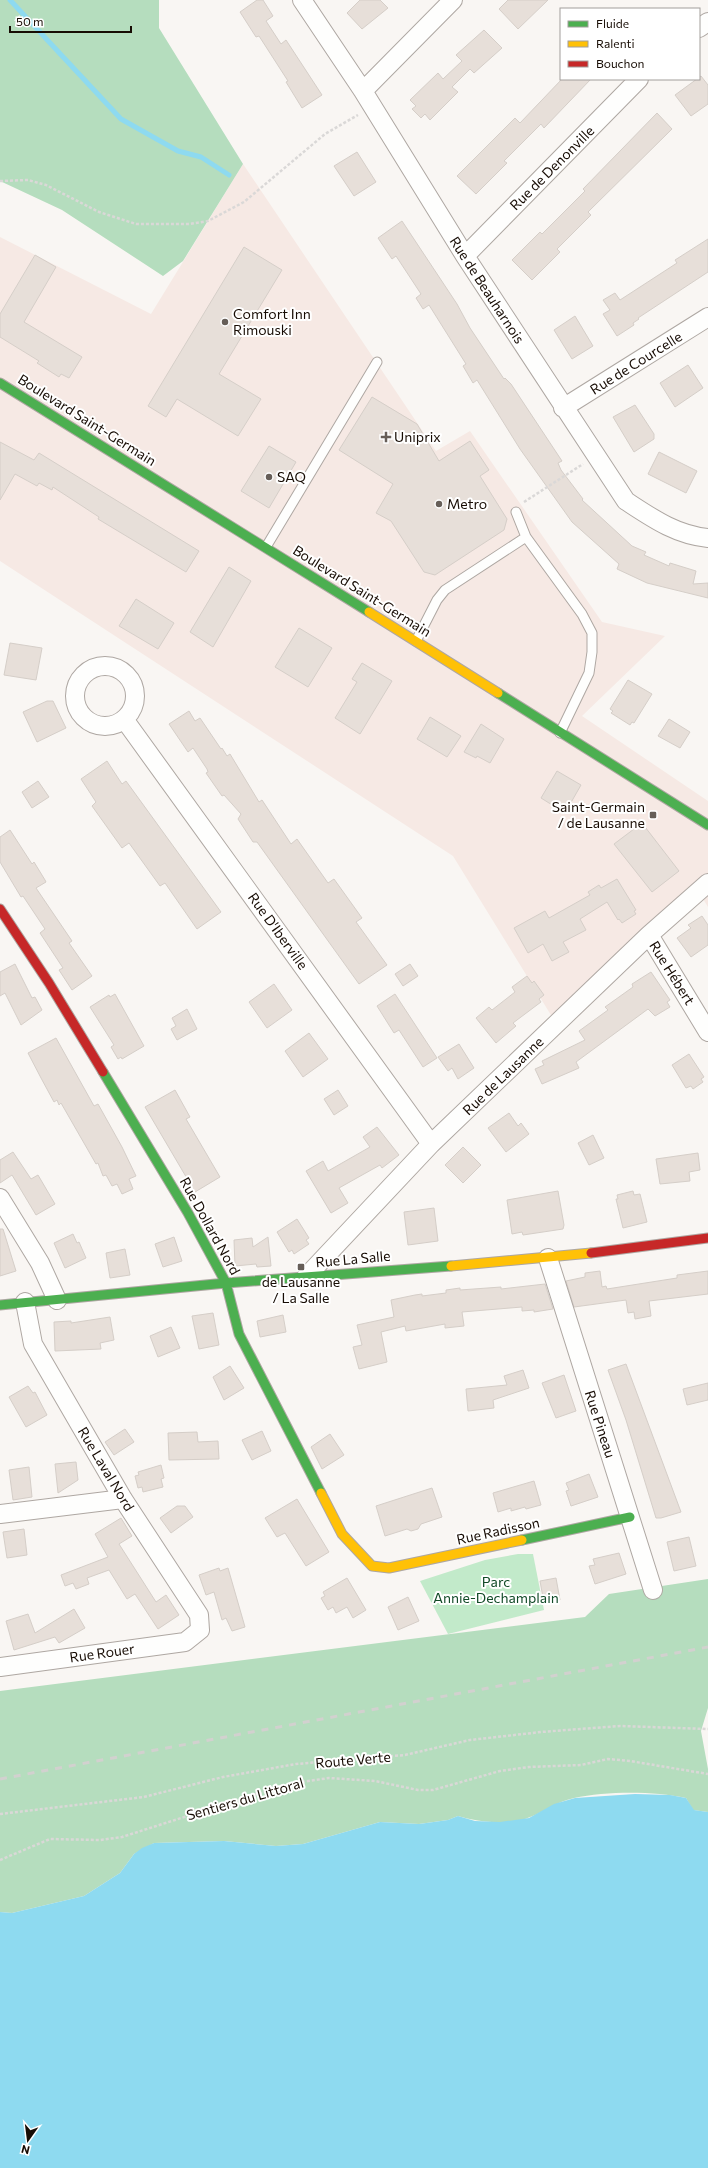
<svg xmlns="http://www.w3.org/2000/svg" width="708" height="2168" viewBox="0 0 708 2168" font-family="Commissioner,sans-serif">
<rect width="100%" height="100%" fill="#f9f6f3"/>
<!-- commercial -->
<path fill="#f6e9e4" d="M243,164L436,451L470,431L602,622L665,636L582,716L708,801V907L694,884L554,1020L453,856L0,561V237L151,314Z"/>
<!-- green -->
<path fill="#c2eaca" d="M518,1554H533L544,1610L448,1634L420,1581L485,1560Z"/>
<!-- forest -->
<path fill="#b5ddbe" d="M0,0H159V28L243,164L183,261L163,276L62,210L0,181Z
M708,1579V1708L701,1731L708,1769V1812L693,1810L686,1798C654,1791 607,1791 574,1798C556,1802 546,1811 530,1817C510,1826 478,1822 458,1816L448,1820L419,1824L380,1822L303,1844L276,1846L224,1841L154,1843L134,1854L120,1873L84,1896L12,1913L0,1912V1691L585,1617L609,1594Z"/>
<!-- water -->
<path fill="#8edaf0" d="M635,1794L670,1795L686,1798L694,1810L708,1812V2168H0V1912L12,1913L84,1896L120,1873L134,1854L142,1848L154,1843L224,1841L276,1846L303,1844L380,1822L419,1824L448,1820L458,1816L475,1821L500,1822L529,1818L554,1804L575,1798Z"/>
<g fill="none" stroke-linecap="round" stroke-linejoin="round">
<!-- stream -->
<path stroke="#8edaf0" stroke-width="5" d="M10,0L121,119L178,151L201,157L229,175"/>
</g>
<!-- building -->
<path fill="#e7dfd9" stroke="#d5cec8" d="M257,0H263L273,16L266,21L281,44L286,40L322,95L302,108L286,82L288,81L259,36L256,37L240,12Z
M360,0H380L388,8L362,29L347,13Z
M508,0H548L518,29L499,9Z
M484,30L502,48L474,73L470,69L452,87L458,92L430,120L425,114L421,118L412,109L416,106L410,100L438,73L443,79L462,61L456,55Z
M701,76L708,85V104L691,116L675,95Z
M562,79H591L544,128L541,124L504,161L507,163L476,194L457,176L515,118L520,123Z
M657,113L672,129L588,212L591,215L557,249L560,252L532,280L512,260L540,232L542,234L585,191L583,189Z
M357,152L376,182L354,196L334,166Z
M402,221L457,304L470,328L504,379L505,378L511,384L562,461L558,463L561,470L583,499L582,500L632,546L646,552L644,555L669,566L670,563L696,571L693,584L708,583V598L647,583L617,569L619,564L572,522L520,449L477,380L473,383L463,366L466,364L429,305L423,309L416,298L421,294L396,256L392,259L378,238Z
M708,239V272L638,318L639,319L633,323L634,325L617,336L603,314L610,310L603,300L615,293L620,300L677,263L675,260Z
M244,247L282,270L219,374L261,399L238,436L177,399L166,417L148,406Z
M35,255L56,267L24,322L82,357L69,378L61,374L59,377L37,363L39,361L0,337V314Z
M575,316L593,346L572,359L554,330Z
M688,365L703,388L675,407L660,383Z
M372,397L417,424L439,461L470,441L489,470L480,476L507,519L504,530L435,575L424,572L391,521L376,513L393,484L339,450Z
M635,405L654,434V439L634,452L613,417Z
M0,442L34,460L39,453L199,551L186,572L98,519L99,517L53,487L52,490L39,483L37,486L15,474L0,500Z
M269,446L296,462L269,508L241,491Z
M659,452L697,471L686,493L648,474Z
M229,567L251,581L213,647L190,632Z
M136,599L174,623L158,649L119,626Z
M299,628L332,648L308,687L275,667Z
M10,643L42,648L36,680L4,675Z
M362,663L392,681L360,734L335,718L357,682L352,679Z
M628,680L652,694L634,723L632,722L630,725L611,713L613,711L610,709Z
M47,701H53L66,728L37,742L23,712Z
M189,711L195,721L200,718L221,749L222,748L227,756L230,754L259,802L262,800L291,844L297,839L328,883L334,879L362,918L356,922L387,965L359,984L257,842H253L238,819L241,814L224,795L222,796L206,773L208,772L207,769L193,748L188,752L169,724Z
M430,717L461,736L447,757L417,739Z
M669,719L690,732L680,748L658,736Z
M481,724L504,739L490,763L477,756L476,758L464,752Z
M107,761L122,784L126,781L221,912L197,929L165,883L160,886L129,843L122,848L92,806L96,802L81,779Z
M557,771L581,785L565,813L541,798Z
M38,781L49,797L32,808L22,792Z
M642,823L679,871L652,892L614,844Z
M10,830L32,864L34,862L45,880L46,882L36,888L72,941L69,943L92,976L72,990L59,970L63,968L40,933L45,929L23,896L21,897L0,862V837Z
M617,879L636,910L634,911L636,914L622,923L619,919L618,920L607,902L580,919L586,930L563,942L569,952L552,961L543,944L528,953L514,928L545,911L549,918L590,895L588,892L599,885L601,888Z
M702,916L708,925V945L691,957L677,938L691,928L688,925Z
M15,964L32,998L35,997L42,1010L21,1025L5,993L0,996V972Z
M410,964L418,976L403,986L395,974Z
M651,972L670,1000L667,1002L670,1007L655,1016L648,1009L576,1062L579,1068L542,1084L535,1069L544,1065L542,1061L585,1040L579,1031L608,1010L605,1007L633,987L632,984Z
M527,976L532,983L534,981L544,995L539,999L541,1002L513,1023L516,1026L496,1043L476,1018L489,1007L492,1010L515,992L512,987Z
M274,984L292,1010L267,1028L249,1002Z
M115,994L144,1046L122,1059L121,1057L118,1059L111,1047L114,1045L90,1007L109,995L110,997Z
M395,994L437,1058L423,1067L399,1030L394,1033L377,1006Z
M187,1009L197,1029L177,1040L171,1029L176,1026L172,1018Z
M309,1033L328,1059L303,1077L285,1051Z
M56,1038L94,1106L98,1104L122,1147L136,1176L129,1179L133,1189L122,1194L117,1184L112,1186L106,1175L103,1176L98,1163L96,1164L61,1103L59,1105L57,1100L54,1102L41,1078L28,1053Z
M459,1044L474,1068L458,1079L452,1068L448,1071L438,1057Z
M689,1054L704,1077L701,1079L703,1082L693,1089L691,1086L686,1088L672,1065Z
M175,1090L190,1117L186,1119L220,1177L195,1192L145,1107Z
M338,1090L348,1106L334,1115L324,1099Z
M509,1113L518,1126L521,1123L529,1134L506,1152L488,1128Z
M377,1127L399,1155L382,1168L380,1165L339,1188L348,1203L331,1213L306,1171L323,1161L328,1171L370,1147L363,1137Z
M593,1135L604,1158L589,1165L578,1143Z
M463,1147L481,1165L463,1183L445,1165Z
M13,1152L31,1179L38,1175L55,1204L36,1215L12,1175L0,1183V1160Z
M698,1153L700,1170L689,1172L690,1181L660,1184L656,1159Z
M558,1191L564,1225L563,1229L523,1235L522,1232L512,1234L507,1200Z
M633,1191L634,1195L640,1194L647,1222L623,1228L616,1199H618L617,1195Z
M434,1208L438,1241L408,1245L404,1212Z
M297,1219L309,1238L306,1240L309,1244L294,1254L292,1250L289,1252L277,1232Z
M0,1229H3L16,1271L0,1276Z
M73,1234L77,1243L79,1242L86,1258L65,1268L54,1243Z
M174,1237L182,1261L163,1267L155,1244Z
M268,1237L271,1266L257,1267L256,1264L235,1266L234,1240L252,1238L253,1247Z
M125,1249L130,1275L110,1278L106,1253Z
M600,1271L602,1287L606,1286L607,1289L677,1278V1275L708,1271V1294L649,1301L651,1316L635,1319L634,1312L628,1313L626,1300L574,1307L566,1281L585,1277V1273Z
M545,1284L553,1309L534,1312V1310L522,1311V1307L462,1312L464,1326L445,1328V1324L406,1331L405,1326L381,1332L387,1362L359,1369L353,1347L362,1345L357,1325L394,1317L391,1300L415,1295L422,1294V1296L446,1293V1290L460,1288V1290L501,1287V1289Z
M213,1313L219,1345L199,1349L192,1316Z
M283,1315L286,1332L260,1337L257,1321Z
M110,1317L114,1340L100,1343L101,1349L55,1351L54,1322L71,1321V1323Z
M171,1327L180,1348L158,1357L150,1336Z
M626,1364L681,1512L661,1518H656L626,1420L608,1370Z
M230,1366L244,1388L224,1400L213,1377Z
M523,1370L529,1388L493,1400L494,1408L468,1411L466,1389L507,1385L504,1376Z
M564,1375L576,1411L556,1418L542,1383Z
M708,1383V1400L687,1405L683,1389Z
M28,1386L33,1393L35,1392L47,1415L26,1427L9,1397Z
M125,1429L134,1442L114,1455L105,1442Z
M262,1431L271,1451L252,1460L242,1440Z
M197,1432L198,1442L218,1441L219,1459L169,1460L168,1433Z
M330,1434L344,1455L322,1469L311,1447Z
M76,1462L78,1480L58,1493L55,1464Z
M161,1465L164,1478L161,1479L163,1487L143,1492L142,1487L138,1488L135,1476L139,1475L138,1472Z
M29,1467L32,1497L13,1500L9,1470Z
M589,1474L598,1497L571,1506L566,1491L569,1490L566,1483Z
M534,1481L541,1505L526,1509L525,1507L511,1511V1508L498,1512L493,1493Z
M432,1488L442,1517L421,1524L418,1529L411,1531L407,1529L385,1536L376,1506Z
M297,1499L329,1552L306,1566L285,1533L277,1537L265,1518Z
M177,1506H185L193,1517L171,1533L160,1518Z
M121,1518L132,1536L119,1544L156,1602L166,1595L179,1615L158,1629L135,1594L127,1599L109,1570L87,1578L89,1584L76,1589L73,1583L65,1586L61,1575L108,1557L95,1534Z
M24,1529L27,1555L7,1558L3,1532Z
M689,1537L696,1566L674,1571L667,1542Z
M619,1553L626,1574L595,1584L589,1566L595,1565L593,1559Z
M219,1568L220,1571L228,1568L245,1627L232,1631L226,1618L222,1620L214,1592L206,1595L199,1575Z
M347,1578L366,1610L353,1618L347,1607L336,1613L333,1607L328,1610L321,1598L325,1596L323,1592Z
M556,1578L560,1600L544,1603L540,1581Z
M408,1597L419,1621L398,1630L388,1607Z
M74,1609L85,1628L59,1643L55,1637L14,1650L6,1621L28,1614L35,1633Z"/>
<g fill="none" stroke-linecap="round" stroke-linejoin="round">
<defs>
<path id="lane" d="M516,512L526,537
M266,547L377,362
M416,641L437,600L445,590L526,537L582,614L592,633V652L589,673L560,733"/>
<path id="street" d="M302,0L363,91L465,256L626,501C652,518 676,535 708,538
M699,28L708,22
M363,91L453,0
M465,256L639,79
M563,408L708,317
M75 696a30 30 0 1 1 60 0a30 30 0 1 1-60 0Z
M124,719L431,1144
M649,935L708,1032
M0,1198L40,1263L57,1300
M548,1258L653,1590
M306,1277L431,1144L649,935L708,883
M0,1514L123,1499
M0,1667L185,1642L200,1630L199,1615L123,1499L33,1344L25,1302"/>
<path id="fast" d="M0,383L369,612
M498,693L708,825
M103,1072L188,1213L226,1283L239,1334L321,1493
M0,1305L226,1283L451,1266
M522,1540L630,1517"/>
<path id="slow" d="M369,612L498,693
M451,1266L591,1253
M321,1493L342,1534L372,1566L389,1568L522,1540"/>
<path id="jam" d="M0,909L49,983L103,1072
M591,1253L708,1238"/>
</defs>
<!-- lane casing -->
<use href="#lane" stroke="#aea7a2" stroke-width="11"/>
<!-- street casing -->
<use href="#street" stroke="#aea7a2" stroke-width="20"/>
<!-- fast casing -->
<use href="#fast" stroke="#aea7a2" stroke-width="11"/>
<!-- slow casing -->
<use href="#slow" stroke="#aea7a2" stroke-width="11"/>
<!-- jam casing -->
<use href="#jam" stroke="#aea7a2" stroke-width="11"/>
<!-- path -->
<path stroke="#dad8d7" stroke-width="2.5" stroke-dasharray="3 2" stroke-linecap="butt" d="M0,181L28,180L46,185L99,212L136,224H190L208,221L244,202L325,134L358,115
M524,502L583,464
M0,1814L144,1797L223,1777L296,1764L405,1755L470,1740L541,1732L620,1726L708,1729
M0,1860L50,1839L100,1840L122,1837L259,1793L295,1786L302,1782L329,1778L375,1781L418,1790H433L500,1771L529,1767L581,1765L608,1759L630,1761L708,1774"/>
<!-- lane -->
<use href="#lane" stroke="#fefefd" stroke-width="9"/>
<!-- street -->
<use href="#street" stroke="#fefefd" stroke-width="18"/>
<!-- fast -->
<use href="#fast" stroke="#4caf50" stroke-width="9"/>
<!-- slow -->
<use href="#slow" stroke="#ffc107" stroke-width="9"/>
<!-- jam -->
<use href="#jam" stroke="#c62828" stroke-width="9"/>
<!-- rail -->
<path stroke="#d2d1cf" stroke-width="3" stroke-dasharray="7 7" stroke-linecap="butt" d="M0,1779L708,1647"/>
</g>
<!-- markers -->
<g fill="#665e58" stroke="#fff" stroke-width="1.5">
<circle cx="225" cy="322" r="4"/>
<path d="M384 431h4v4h4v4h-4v4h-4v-4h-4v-4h4z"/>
<circle cx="269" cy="477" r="4"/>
<circle cx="439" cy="504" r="4"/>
<rect x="649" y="811" width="8" height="8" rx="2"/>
<rect x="297" y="1263" width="8" height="8" rx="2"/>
</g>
<g text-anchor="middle" stroke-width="4" stroke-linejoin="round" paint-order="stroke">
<!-- street labels -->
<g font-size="14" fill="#170c04" stroke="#fff">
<text transform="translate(552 168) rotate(-45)" y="5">Rue de Denonville</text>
<text transform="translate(487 290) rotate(57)" y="5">Rue de Beauharnois</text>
<text transform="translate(636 363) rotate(-32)" y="5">Rue de Courcelle</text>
<text transform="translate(87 420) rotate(32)" y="5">Boulevard Saint-Germain</text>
<text transform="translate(362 591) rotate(32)" y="5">Boulevard Saint-Germain</text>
<text transform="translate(278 931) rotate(54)" y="5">Rue D'Iberville</text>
<text transform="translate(672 973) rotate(58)" y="5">Rue Hébert</text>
<text transform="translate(503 1076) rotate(-44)" y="5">Rue de Lausanne</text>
<text transform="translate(210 1226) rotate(61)" y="5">Rue Dollard Nord</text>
<text transform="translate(353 1259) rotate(-5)" y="5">Rue La Salle</text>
<text transform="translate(600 1424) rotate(72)" y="5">Rue Pineau</text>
<text transform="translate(106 1469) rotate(59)" y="5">Rue Laval Nord</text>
<text transform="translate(498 1531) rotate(-12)" y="5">Rue Radisson</text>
<text transform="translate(102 1653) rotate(-8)" y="5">Rue Rouer</text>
<text transform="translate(353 1760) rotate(-5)" y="5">Route Verte</text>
<text transform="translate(245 1799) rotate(-16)" y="5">Sentiers du Littoral</text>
</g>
<!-- poi labels -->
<g font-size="14" fill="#170c04" stroke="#fff" text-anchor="start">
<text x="233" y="319">Comfort Inn<tspan x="233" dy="16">Rimouski</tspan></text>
<text x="394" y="442">Uniprix</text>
<text x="277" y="482">SAQ</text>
<text x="447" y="509">Metro</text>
<text x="645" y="812" text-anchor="end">Saint-Germain<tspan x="645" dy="16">/ de Lausanne</tspan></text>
<text x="301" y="1287" text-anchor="middle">de Lausanne<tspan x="301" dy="16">/ La Salle</tspan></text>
</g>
<!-- park labels -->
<g font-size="14" fill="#114a27" stroke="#fff">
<text x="496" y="1587">Parc<tspan x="496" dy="16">Annie-Dechamplain</tspan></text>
</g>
</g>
<!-- legend -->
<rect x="560" y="8" width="140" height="72" fill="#ffffff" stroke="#a29e9b"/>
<rect x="568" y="21" width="20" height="6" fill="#4caf50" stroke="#a29e9b"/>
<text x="596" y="28" font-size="12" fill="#170c04">Fluide</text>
<rect x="568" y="41" width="20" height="6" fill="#ffc107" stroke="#a29e9b"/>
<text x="596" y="48" font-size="12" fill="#170c04">Ralenti</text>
<rect x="568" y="61" width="20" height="6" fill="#c62828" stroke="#a29e9b"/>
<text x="596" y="68" font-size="12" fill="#170c04">Bouchon</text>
<!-- north arrow -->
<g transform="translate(28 2140) rotate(194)" stroke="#ffffff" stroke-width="3" paint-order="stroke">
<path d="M0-3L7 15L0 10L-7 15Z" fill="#170c04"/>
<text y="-6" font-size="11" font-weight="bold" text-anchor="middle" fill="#170c04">N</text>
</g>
<!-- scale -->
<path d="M10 26v6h121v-6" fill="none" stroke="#170c04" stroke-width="2"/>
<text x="16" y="26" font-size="12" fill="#170c04" stroke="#ffffff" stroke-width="3" paint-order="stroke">50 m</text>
</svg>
